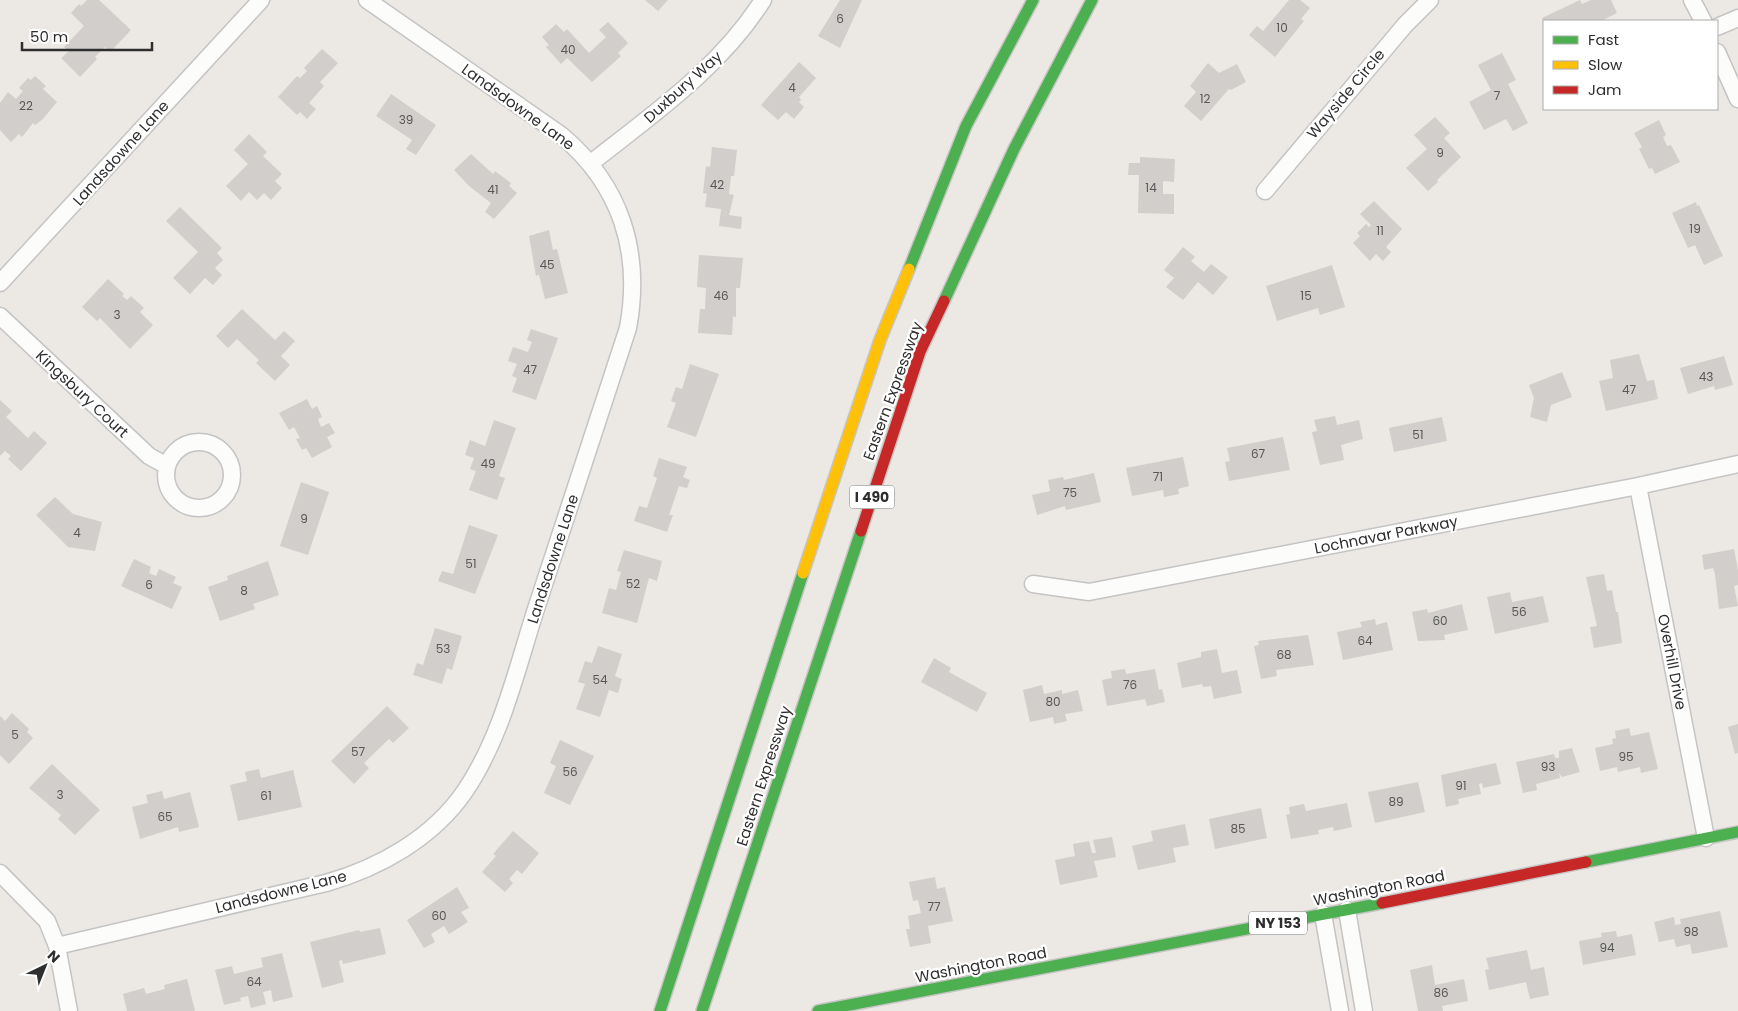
<svg xmlns="http://www.w3.org/2000/svg" width="1738" height="1011" viewBox="0 0 1738 1011" font-family="Poppins,sans-serif">
<rect width="100%" height="100%" fill="#ece8e4"/>
<!-- building -->
<path fill="#d1cecb" d="M87,0H99L131,30L110,52L105,47L95,57L97,59L80,77L61,58L69,51L64,47L84,26L71,13L79,4L81,6Z
M645,0H668L658,11Z
M840,0H862L840,48L818,36Z
M1289,0H1300L1310,8L1301,19L1304,21L1275,57L1249,35L1257,26L1263,31Z
M1580,0L1582,4L1591,0H1611L1617,13L1601,21H1544L1542,18Z
M608,22L628,43L618,53L621,56L592,82L567,58L561,64L546,47L549,45L542,37L556,24L564,32L567,29L589,53L606,37L599,30Z
M322,49L338,63L320,82L324,86L309,103L316,109L307,119L300,112L297,115L278,97L297,76L300,78L307,71L304,68Z
M1502,53L1516,80L1508,84L1528,123L1513,131L1506,119L1484,130L1469,102L1491,90L1478,65Z
M799,62L816,78L799,97L801,100L799,102L804,107L794,119L786,112L778,120L761,105Z
M1208,63L1219,73L1237,64L1246,82L1231,90L1229,89L1201,121L1184,106L1196,92L1190,86Z
M35,76L46,86L43,89L57,102L43,119L35,125L33,123L22,137L19,134L11,142L0,130V103L8,92L16,99L23,91L19,88L28,78L31,80Z
M391,94L436,125L416,155L406,149L412,140L376,116Z
M1435,117L1450,133L1444,138L1461,157L1437,180L1438,182L1428,191L1406,168L1427,149L1414,135Z
M1659,120L1666,135L1663,137L1667,146L1671,145L1680,162L1655,174L1652,168L1649,169L1639,149L1642,147L1634,133Z
M249,134L267,152L263,156L282,174L275,181L282,188L271,200L264,193L257,200L249,192L241,201L226,186L248,164L234,150Z
M712,147L737,150L734,176H731L729,194L734,195L729,215L742,217L741,229L719,226L721,209L705,207L707,194L703,193L706,166L710,167Z
M471,154L493,174L495,171L511,183L509,186L517,193L494,219L485,212L491,203L469,186L454,170Z
M1140,157L1175,159L1174,182L1163,181V194H1174V214L1138,213L1139,175H1128L1129,163H1140Z
M1374,201L1402,229L1386,247L1391,252L1383,261L1376,254L1370,261L1353,243L1360,236L1357,233L1366,224L1369,227L1371,225L1360,214Z
M1696,202L1697,206L1699,205L1723,256L1704,265L1695,245L1688,248L1672,213Z
M180,207L222,248L217,253L223,260L215,268L222,275L213,285L205,278L190,294L173,278L198,252L166,221Z
M549,230L553,250L557,249L568,293L545,299L539,275L536,276L529,236Z
M1183,247L1195,257L1191,261L1204,272L1211,264L1228,277L1213,295L1198,282L1183,300L1166,287L1174,278L1164,270Z
M699,255L743,258L740,288H736V317L733,316L732,335L698,333L700,309H705L706,288L697,287Z
M1332,265L1345,307L1320,315L1318,308L1277,321L1266,286Z
M108,279L124,294L122,296L127,300L131,296L144,308L140,312L153,325L130,349L100,318L97,321L82,307Z
M242,309L275,340L284,331L295,341L281,356L290,365L275,381L256,363L259,360L237,339L228,348L216,336Z
M531,329L558,338L536,400L512,392L517,378L512,376L517,364L508,361L513,347L528,352L532,342L527,340Z
M1639,354L1647,381L1654,380L1658,399L1606,411L1599,381L1613,378L1610,360Z
M1724,356L1733,385L1715,390L1714,386L1688,394L1680,368Z
M690,364L719,374L696,437L667,427L676,403L671,401L676,387L682,389Z
M1562,372L1572,397L1551,405L1547,422L1530,417L1534,398L1529,385Z
M307,399L312,409L317,406L322,417L318,419L321,427L329,423L335,433L327,437L332,447L312,458L306,448L302,450L296,439L300,438L294,427L289,430L279,413Z
M0,400L12,411L6,417L28,438L34,431L47,443L21,471L8,459L11,456L5,451L0,456Z
M1335,416L1337,425L1359,420L1363,439L1341,445L1344,460L1320,465L1312,432L1317,431L1314,420Z
M1442,417L1447,441L1394,452L1389,428Z
M494,420L516,428L499,476L505,478L497,500L469,490L476,471L470,469L474,458L465,455L470,440L485,446Z
M1283,437L1290,470L1229,481L1225,462L1230,461L1227,448Z
M1183,457L1189,486L1178,489L1179,494L1164,497L1163,490L1132,496L1126,468Z
M659,458L687,467L683,477L690,480L687,488L679,486L669,515H673L667,532L634,521L639,506L647,508L657,478L653,476Z
M1094,473L1101,502L1066,510L1065,506L1037,515L1032,495L1050,491L1048,480L1063,477L1064,480Z
M301,482L329,492L308,555L280,546Z
M55,497L73,514L102,522L95,551L68,547L36,515Z
M469,525L498,535L475,594L438,581L442,571L453,574Z
M1734,549L1738,570V585L1734,586L1738,606L1719,609L1715,574L1713,568L1704,570L1702,555Z
M624,550L662,561L657,581L649,578L637,623L602,613L609,588L616,590L621,572L617,571Z
M134,559L151,567L149,573L156,576L159,569L176,577L173,583L182,587L172,609L121,586Z
M268,561L279,595L253,604L255,609L220,621L208,587L228,580L227,576Z
M1604,574L1607,591L1612,590L1616,612H1618L1622,643L1594,648L1590,627L1597,626L1586,577Z
M1510,592L1512,602L1543,596L1549,622L1495,634L1487,597Z
M1462,604L1468,630L1444,635L1445,640L1418,641L1412,612L1427,609L1428,613Z
M1375,619L1376,625L1387,622L1393,650L1343,660L1337,632L1362,627L1360,622Z
M435,628L462,636L452,670L447,668L442,684L413,675L417,663L423,665Z
M1308,635L1314,665L1276,670L1277,676L1261,679L1254,646L1259,645L1258,641Z
M598,646L622,654L615,676L622,679L618,693L609,690L600,717L576,709L585,684L578,682L585,661L592,663Z
M1217,649L1222,673L1237,670L1242,693L1214,699L1211,686L1203,687L1202,684L1182,688L1177,663L1201,657V652Z
M934,658L951,668L949,672L987,693L977,712L921,682Z
M1125,669L1126,674L1155,669L1159,690L1162,689L1165,702L1147,706L1145,699L1107,706L1102,680L1112,678L1111,671Z
M1042,685L1044,694L1062,690V694L1078,690L1083,711L1065,714L1067,721L1054,724L1053,717L1030,722L1023,690Z
M387,706L409,728L393,743L389,739L364,763L369,768L354,784L331,761Z
M12,713L29,729L27,732L33,738L9,764L0,755V716L5,721Z
M1738,724V753L1735,754L1728,727Z
M1629,728L1631,736L1649,732L1658,769L1641,773L1640,767L1618,772L1617,767L1600,771L1595,748L1613,744L1612,739L1616,738L1615,731Z
M560,740L594,756L570,805L544,793L556,766L550,763Z
M1572,748L1580,772L1562,777L1559,773L1560,778L1536,784L1537,790L1523,793L1516,762L1554,754L1555,758H1559V751Z
M1496,763L1501,784L1483,788L1482,783L1479,784L1481,794L1458,799L1459,804L1446,807L1441,775Z
M52,764L100,810L75,835L58,819L61,815L29,788Z
M259,769L261,778L293,770L302,807L238,821L230,785L247,781L245,772Z
M1418,782L1425,812L1375,823L1368,792Z
M162,791L164,799L190,792L199,827L179,832L178,827L140,839L132,807L148,803L146,795Z
M1347,803L1352,827L1334,831L1333,827L1318,830L1319,834L1291,839L1286,815L1290,814L1289,807L1304,804L1306,811Z
M1261,808L1267,838L1215,849L1209,819Z
M1185,824L1189,845L1173,848L1176,862L1138,870L1132,846L1153,841L1151,831Z
M513,831L539,853L522,874L517,870L509,879L513,883L505,892L482,872L496,856L493,854Z
M1112,837L1116,857L1094,861L1098,877L1060,885L1055,860L1075,856L1073,844L1089,841L1092,853H1096L1093,840Z
M935,877L937,889L945,887L953,921L928,926L931,943L910,947L906,929H910L908,916L921,913L918,900L913,901L909,882Z
M457,887L469,908L461,912L468,922L449,934L444,926L431,934L435,942L424,948L407,920Z
M1720,911L1728,947L1692,954L1690,944L1676,947L1674,939L1659,942L1654,922L1674,917L1675,925L1681,924L1680,919Z
M380,928L386,954L343,964L342,960L339,961L344,982L322,988L310,942L359,930L360,932Z
M1616,931L1617,937L1632,934L1636,955L1583,965L1579,941L1602,937L1601,933Z
M1527,950L1531,970L1544,967L1549,995L1530,999L1526,982L1489,990L1485,970L1489,969L1486,958Z
M282,953L293,997L273,1002L271,990L263,992L266,1004L251,1008L248,996L240,998L241,1001L224,1005L215,970L232,966L234,974L263,967L261,958Z
M1432,965L1435,985L1464,979L1468,1001L1442,1006L1443,1011H1418L1410,970Z
M187,979L195,1011H127L123,994L144,988L146,994L165,989L164,985Z"/>
<g fill="none" stroke-linecap="round" stroke-linejoin="round">
<defs>
<path id="street" d="M1692,0L1703,21
M1717,27L1738,18
M1717,52L1738,99
M591,163C653,114 720,68 763,0
M1265,191L1405,25L1430,0
M0,283L261,0
M0,316L149,456L167,466
M166 475a33 33 0 1 1 66 0a33 33 0 1 1-66 0Z
M1638,486L1706,838
M1033,584L1089,592L1638,486L1738,464
M0,873L47,921L57,946L69,1011
M1347,910L1364,1011
M1323,914L1340,1011
M57,946L326,883C379,868 433,838 465,791C501,738 516,672 535,612C566,518 597,423 628,328C642,252 621,185 561,135L367,0"/>
<path id="fast" d="M909,269L966,126L1033,0
M944,301L1014,149L1092,0
M1586,862L1738,832
M660,1011L803,573
M702,1011L861,531
M818,1011L1382,903"/>
<path id="slow" d="M803,573L880,340L909,269"/>
<path id="jam" d="M861,531L920,352L944,301
M1382,903L1586,862"/>
</defs>
<!-- street casing -->
<use href="#street" stroke="#c5c4c5" stroke-width="19"/>
<!-- fast casing -->
<use href="#fast" stroke="#c6c5c4" stroke-width="14"/>
<!-- slow casing -->
<use href="#slow" stroke="#c6c5c4" stroke-width="14"/>
<!-- jam casing -->
<use href="#jam" stroke="#c6c5c4" stroke-width="14"/>
<!-- street -->
<use href="#street" stroke="#fcfcfb" stroke-width="16"/>
<!-- fast -->
<use href="#fast" stroke="#4caf50" stroke-width="11"/>
<!-- slow -->
<use href="#slow" stroke="#ffc107" stroke-width="11"/>
<!-- jam -->
<use href="#jam" stroke="#c62828" stroke-width="11"/>
</g>
<g text-anchor="middle" stroke-width="4.5" stroke-linejoin="round" paint-order="stroke">
<!-- number labels -->
<g font-size="12" fill="#585857">
<text x="840" y="23">6</text>
<text x="1282" y="32">10</text>
<text x="568" y="54">40</text>
<text x="792" y="92">4</text>
<text x="1497" y="100">7</text>
<text x="1205" y="103">12</text>
<text x="26" y="110">22</text>
<text x="406" y="124">39</text>
<text x="1440" y="157">9</text>
<text x="717" y="189">42</text>
<text x="1151" y="192">14</text>
<text x="493" y="194">41</text>
<text x="1695" y="233">19</text>
<text x="1380" y="235">11</text>
<text x="547" y="269">45</text>
<text x="721" y="300">46</text>
<text x="1306" y="300">15</text>
<text x="117" y="319">3</text>
<text x="530" y="374">47</text>
<text x="1706" y="381">43</text>
<text x="1629" y="394">47</text>
<text x="1418" y="439">51</text>
<text x="1258" y="458">67</text>
<text x="488" y="468">49</text>
<text x="1158" y="481">71</text>
<text x="1070" y="497">75</text>
<text x="304" y="523">9</text>
<text x="77" y="537">4</text>
<text x="471" y="568">51</text>
<text x="633" y="588">52</text>
<text x="149" y="589">6</text>
<text x="244" y="595">8</text>
<text x="1519" y="616">56</text>
<text x="1440" y="625">60</text>
<text x="1365" y="645">64</text>
<text x="443" y="653">53</text>
<text x="1284" y="659">68</text>
<text x="600" y="684">54</text>
<text x="1130" y="689">76</text>
<text x="1053" y="706">80</text>
<text x="15" y="739">5</text>
<text x="358" y="756">57</text>
<text x="1626" y="761">95</text>
<text x="1548" y="771">93</text>
<text x="570" y="776">56</text>
<text x="1461" y="790">91</text>
<text x="60" y="799">3</text>
<text x="266" y="800">61</text>
<text x="1396" y="806">89</text>
<text x="165" y="821">65</text>
<text x="1238" y="833">85</text>
<text x="934" y="911">77</text>
<text x="439" y="920">60</text>
<text x="1691" y="936">98</text>
<text x="1607" y="952">94</text>
<text x="254" y="986">64</text>
<text x="1441" y="997">86</text>
</g>
<!-- shield labels -->
<g fill="#fff" stroke="#6d6d6d" stroke-width="1">
<rect x="849.5" y="485.5" width="45" height="23" rx="4"/>
<rect x="1249" y="911.5" width="58" height="23" rx="4"/>
</g>
<g font-size="14" font-weight="bold" fill="#2e2e2e">
<text x="872" y="502">I 490</text>
<text x="1278" y="928">NY 153</text>
</g>
<!-- street labels -->
<g font-size="15" fill="#2e2e2e" stroke="#fff">
<text transform="translate(683 87) rotate(-42)" y="5">Duxbury Way</text>
<text transform="translate(1346 94) rotate(-50)" y="5">Wayside Circle</text>
<text transform="translate(518 107) rotate(36)" y="5">Landsdowne Lane</text>
<text transform="translate(121 153) rotate(-48)" y="5">Landsdowne Lane</text>
<text transform="translate(893 391) rotate(-70)" y="5">Eastern Expressway</text>
<text transform="translate(82 394) rotate(43)" y="5">Kingsbury Court</text>
<text transform="translate(1386 535) rotate(-11)" y="5">Lochnavar Parkway</text>
<text transform="translate(553 559) rotate(-72)" y="5">Landsdowne Lane</text>
<text transform="translate(1672 662) rotate(79)" y="5">Overhill Drive</text>
<text transform="translate(764 776) rotate(-72)" y="5">Eastern Expressway</text>
<text transform="translate(1379 888) rotate(-11)" y="5">Washington Road</text>
<text transform="translate(281 892) rotate(-14)" y="5">Landsdowne Lane</text>
<text transform="translate(981 965) rotate(-11)" y="5">Washington Road</text>
</g>
</g>
<!-- legend -->
<rect x="1543" y="20" width="175" height="90" fill="#ffffff" stroke="#ababab"/>
<rect x="1553" y="36" width="25" height="8" fill="#4caf50" stroke="#ababab"/>
<text x="1588" y="45" font-size="15" fill="#2e2e2e">Fast</text>
<rect x="1553" y="61" width="25" height="8" fill="#ffc107" stroke="#ababab"/>
<text x="1588" y="70" font-size="15" fill="#2e2e2e">Slow</text>
<rect x="1553" y="86" width="25" height="8" fill="#c62828" stroke="#ababab"/>
<text x="1588" y="95" font-size="15" fill="#2e2e2e">Jam</text>
<!-- north arrow -->
<g transform="translate(45 966) rotate(43)" stroke="#ffffff" stroke-width="4" paint-order="stroke">
<path d="M0-4L9 19L0 12L-9 19Z" fill="#2e2e2e"/>
<text y="-8" font-size="14" font-weight="bold" text-anchor="middle" fill="#2e2e2e">N</text>
</g>
<!-- scale -->
<path d="M22 42v8h130v-8" fill="none" stroke="#2e2e2e" stroke-width="2.5"/>
<text x="30" y="42" font-size="15" fill="#2e2e2e" stroke="#ffffff" stroke-width="4" paint-order="stroke">50 m</text>
</svg>
